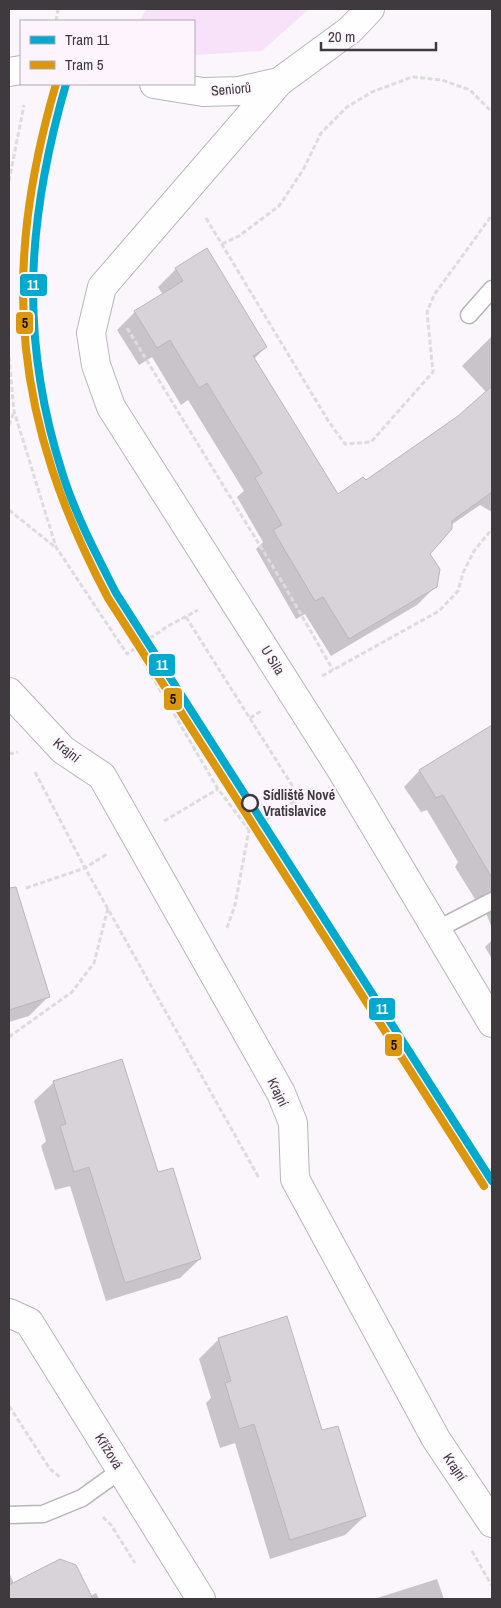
<svg xmlns="http://www.w3.org/2000/svg" width="501" height="1608" viewBox="0 0 501 1608" font-family="'Archivo Narrow',sans-serif">
<rect width="100%" height="100%" fill="#fbf6fc"/>
<!-- green -->
<path fill="#f7e2fa" d="M146,9H309L262,51L194,55V21H140Z"/>
<!-- shadow -->
<path fill="#0003" d="M176,269L266,347L254,359L338,496L366,482L459,417L487,393L462,366L492,336V512L480,505L451,525L428,554L436,586L417,605L331,656L305,614L296,619L256,549L263,542L237,497L244,491L188,400L181,405L152,357L139,365L117,330L135,312L163,295L158,287Z
M492,727V928L486,913L480,907L455,867L458,862L427,810L421,812L404,787L419,771Z
M21,908L49,996L29,1016L9,1022V912Z
M492,940V959L485,947Z
M54,1082L200,1259L180,1278L106,1301L70,1186L55,1190L41,1146L46,1141L34,1101Z
M219,1339L322,1432L365,1516L345,1535L270,1559L235,1443L220,1448L206,1403L211,1398L199,1359Z
M10,1574L14,1584L90,1596L96,1593L99,1599H9Z
M437,1579L444,1599H374Z"/>
<!-- building -->
<path fill="#d7d3d8" stroke="#bab6bb" d="M207,248L267,347L253,356L338,494L363,477L366,480L458,416L492,386V492L452,521V529L430,554L440,569L437,587L349,639L323,597L315,601L273,530L282,525L255,478L262,473L207,383L199,388L170,340L157,348L134,311L183,281L175,268Z
M492,725V878L443,795L436,798L419,770Z
M16,887L50,997L9,1010V888Z
M122,1059L158,1172L173,1168L201,1259L125,1283L89,1167L74,1172L60,1126L66,1124L53,1081Z
M287,1316L322,1430L338,1426L366,1516L290,1540L254,1424L239,1429L225,1383L231,1381L218,1338Z
M60,1559L76,1565L93,1599H9V1585Z"/>
<g fill="none" stroke-linecap="round" stroke-linejoin="round">
<defs>
<path id="service" d="M469,315L492,289
M436,930L492,901
M9,1515L43,1514L82,1498L121,1470"/>
<path id="minor" d="M370,9L350,30L279,82L102,287L91,333L96,365L111,407L342,771L492,1023
M9,72L21,70
M154,84L203,92L239,91L279,82
M9,692L63,750L102,776L281,1093L293,1123L295,1179L436,1439L492,1523
M9,1313L29,1322L201,1599"/>
</defs>
<!-- service casing -->
<use href="#service" stroke="#b8b5b9" stroke-width="19"/>
<!-- minor casing -->
<use href="#minor" stroke="#b8b5b9" stroke-width="30"/>
<!-- path -->
<path stroke="#dddcdd" stroke-width="3" stroke-dasharray="5 2.5" stroke-linecap="butt" d="M56,21L58,9
M9,181L24,105
M206,218L329,422L345,444L371,442L433,372L427,312L434,295L492,215
M222,244L239,236L279,206L303,170L321,133L347,107L372,92L412,77L442,80L470,90L492,112
M127,328L284,585L333,670
M9,357L14,411L56,547L127,654L168,626L198,610
M9,425L14,412
M9,510L55,547
M186,617L300,798
M136,649L218,789L249,830L314,789
M322,676L439,611L458,591L463,573L474,551L492,529
M250,718L263,710
M9,754L18,752
M35,772L85,868L259,1178
M164,821L218,789
M26,888L85,868L107,854
M227,928L235,905L249,830
M9,1037L72,992L94,963L108,908
M9,1406L50,1469L60,1477
M103,1517L111,1525L135,1563
M472,1551L492,1586"/>
<!-- service -->
<use href="#service" stroke="#fefeff" stroke-width="16"/>
<!-- minor -->
<use href="#minor" stroke="#fefeff" stroke-width="28"/>
<defs>
<path id="tram-1" d="M66,84C27,219 19,337 62,472C75,514 96,554 116,593L492,1181"/>
<path id="tram-2" d="M56,84C0,276 14,421 108,598L484,1186"/>
</defs>
<!-- tram-1 casing -->
<use href="#tram-1" stroke="#fdf4fe" stroke-width="11"/>
<!-- tram-2 casing -->
<use href="#tram-2" stroke="#fdf4fe" stroke-width="11"/>
<!-- tram-1 -->
<use href="#tram-1" stroke="#00a9ce" stroke-width="8"/>
<!-- tram-2 -->
<use href="#tram-2" stroke="#db9609" stroke-width="8"/>
</g>
<!-- markers -->
<circle fill="#fdf4fe" stroke="#3e3a3e" stroke-width="2.5" cx="250" cy="803" r="8"/>
<g text-anchor="middle" stroke-width="4" stroke-linejoin="round" paint-order="stroke">
<!-- street labels -->
<g font-size="14" fill="#3e3a3e" stroke="#fdf4fe">
<text transform="translate(231 89) rotate(-5)" y="5">Seniorů</text>
<text transform="translate(273 660) rotate(58)" y="5">U Sila</text>
<text transform="translate(67 750) rotate(39)" y="5">Krajní</text>
<text transform="translate(278 1092) rotate(64)" y="5">Krajní</text>
<text transform="translate(109 1451) rotate(58)" y="5">Křížová</text>
<text transform="translate(455 1467) rotate(56)" y="5">Krajní</text>
</g>
<!-- stop labels -->
<g font-size="14" font-weight="bold" fill="#3e3a3e" stroke="#fdf4fe" text-anchor="start">
<text x="263" y="800">Sídliště Nové<tspan x="263" dy="16">Vratislavice</tspan></text>
</g>
</g>
<g stroke="#fdf4fe" stroke-width="2">
<rect x="19" y="273" width="29" height="24" rx="5" fill="#00a9ce"/>
<rect x="15" y="311" width="19" height="24" rx="5" fill="#db9609"/>
<rect x="148" y="653" width="28" height="24" rx="5" fill="#00a9ce"/>
<rect x="163" y="687" width="20" height="24" rx="5" fill="#db9609"/>
<rect x="368" y="997" width="28" height="24" rx="5" fill="#00a9ce"/>
<rect x="384" y="1033" width="19" height="24" rx="5" fill="#db9609"/>
</g>
<g font-size="14" text-anchor="middle" font-weight="bold" fill="#fff">
<text x="33" y="290">11</text>
<text x="162" y="670">11</text>
<text x="382" y="1014">11</text>
</g>
<g font-size="14" text-anchor="middle" font-weight="bold" fill="#111">
<text x="25" y="328">5</text>
<text x="173" y="704">5</text>
<text x="394" y="1050">5</text>
</g>
<!-- border -->
<rect width="501" height="1608" fill="none" stroke="#3e3a3e" stroke-width="20"/>
<!-- legend -->
<rect x="20" y="20" width="175" height="65" fill="#fdf4fe" stroke="#b1aab1"/>
<rect x="30" y="36" width="25" height="8" fill="#00a9ce" stroke="#b1aab1"/>
<text x="65" y="45" font-size="15" fill="#3e3a3e">Tram 11</text>
<rect x="30" y="61" width="25" height="8" fill="#db9609" stroke="#b1aab1"/>
<text x="65" y="70" font-size="15" fill="#3e3a3e">Tram 5</text>
<!-- scale -->
<path d="M321 42v8h115v-8" fill="none" stroke="#3e3a3e" stroke-width="2.5"/>
<text x="328" y="42" font-size="15" fill="#3e3a3e" stroke="#fdf4fe" stroke-width="4" paint-order="stroke">20 m</text>
</svg>
